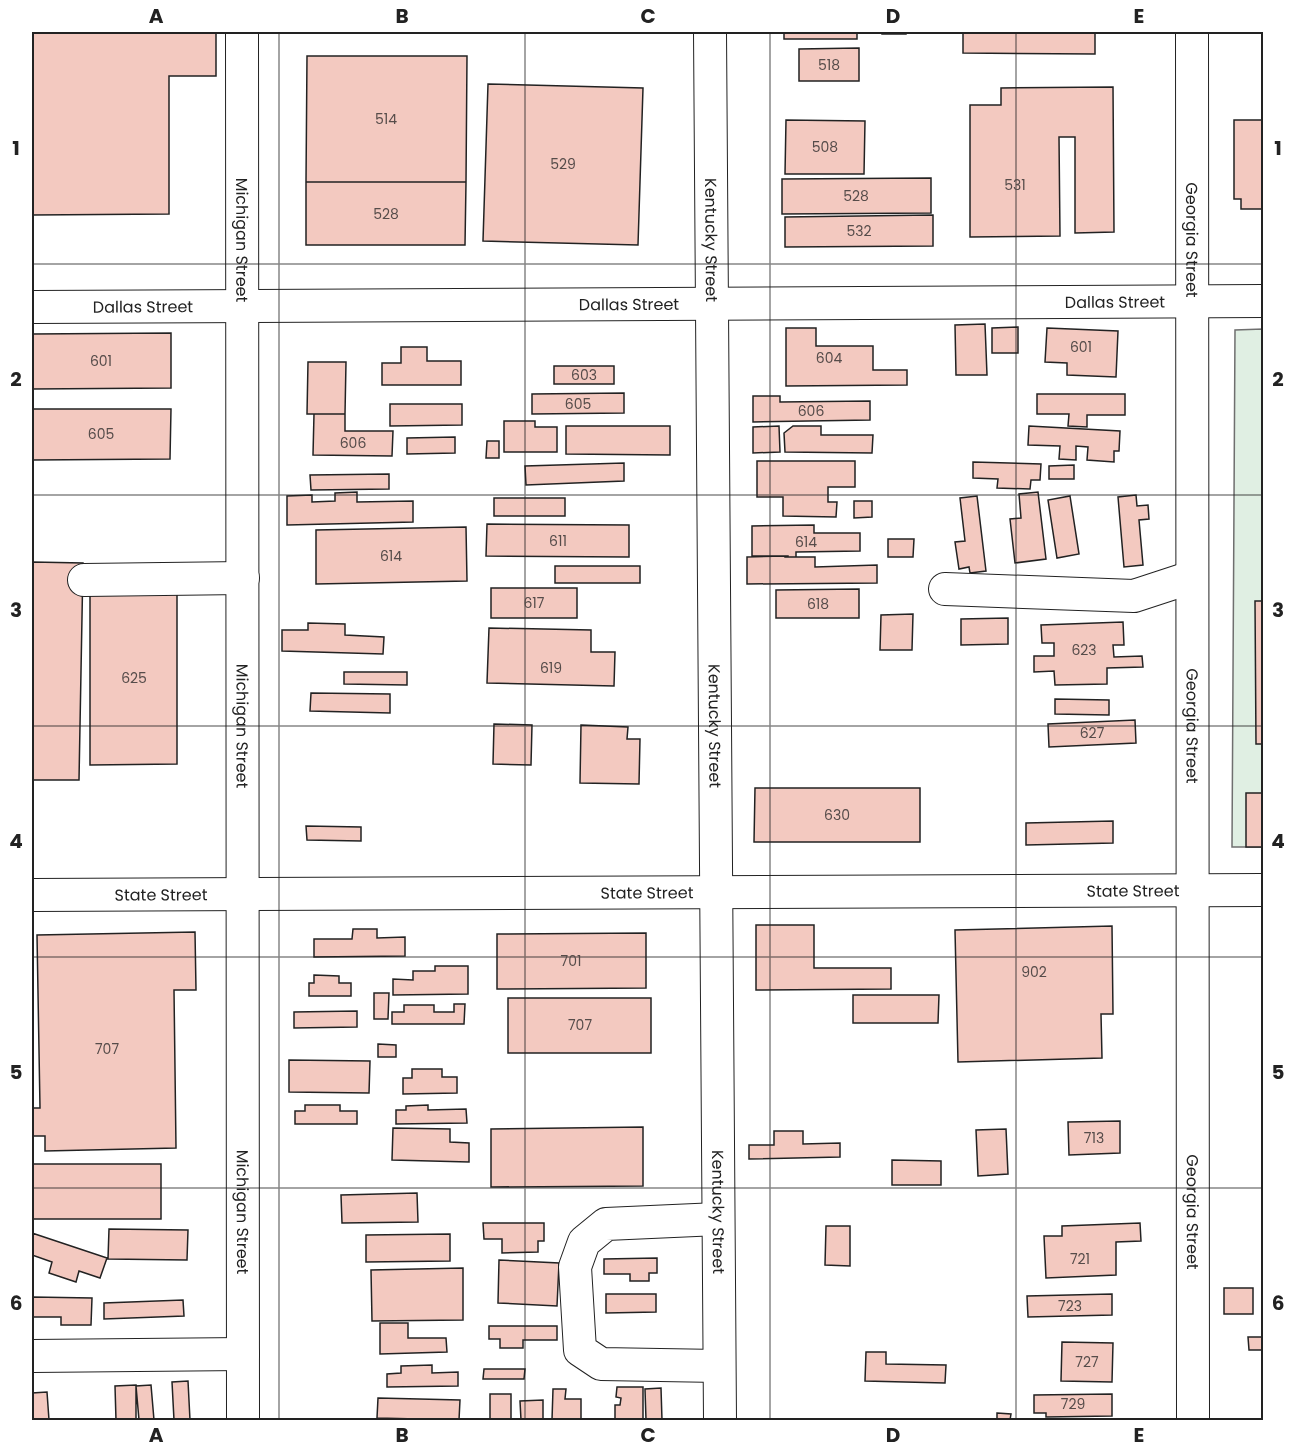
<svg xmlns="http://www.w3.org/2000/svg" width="1295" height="1452" viewBox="0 0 1295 1452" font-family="Poppins,sans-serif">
<rect width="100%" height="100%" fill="#fff"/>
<!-- green -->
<path fill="#e0efe3" stroke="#6f6f6f" stroke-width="1.5" d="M1263,329V847H1232L1235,330Z"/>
<!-- building -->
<path fill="#f3c9c0" stroke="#222" stroke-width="1.5" d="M32,32H216V76H169V214L32,215Z
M784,32H857V39H784Z
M882,32H906V34H882Z
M963,32H1095V54L963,53Z
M859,48V81H799V49Z
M307,56H467L466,182H306Z
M488,84L643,88L638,245L483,241Z
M1113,87L1114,232L1075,233V137H1059L1060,236L970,237V105H1001V88Z
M786,120L865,121L864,174H785Z
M1234,120H1264V209H1241V199H1234Z
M931,178V213L782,214V179Z
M306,182H466L465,245H306Z
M933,215V246L785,247V217Z
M985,324L987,375H956L955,325Z
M1018,327V353H992V328Z
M786,328H816V346H873V370H907V385L786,386Z
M1047,328L1118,331L1116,377L1067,375V363L1045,362Z
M171,333V388L32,389V334Z
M401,347H427V361H461V385H382V363H401Z
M308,362H346L345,414H307Z
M554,366H614V384H554Z
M624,393V413L532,414V394Z
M1037,394H1125V415H1087V427L1068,426L1069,414H1037Z
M753,396H780V402L870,401V420L753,422Z
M390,404H462V425L390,426Z
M32,409H171L170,459L32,460Z
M314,414H345V431H393L392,456L313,455Z
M504,421H535V427H557V452H504Z
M566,426H670V455L566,454Z
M779,426L780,452L753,453V427Z
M793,426H821V435H873L872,453L785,452L784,433Z
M1029,426L1120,431L1119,451H1114V462L1087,460L1088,447L1076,446V460L1059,459L1060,446L1028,445Z
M455,437V453L407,454V438Z
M487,441H499V458H486Z
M757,461H855V487H828V502H837L836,517L783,516V497H757Z
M973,462L1041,464L1040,480H1031L1030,489L997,488L998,479L973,478Z
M624,463V481L526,485L525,466Z
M1074,465V479H1049V466Z
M389,474V489L311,490L310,475Z
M357,492V502L413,501V522L287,525V496L312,495V502L335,501V493Z
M1038,492L1046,559L1015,563L1010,519L1021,518L1019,494Z
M1136,495L1137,506L1148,505L1149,519L1139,520L1143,565L1124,567L1118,497Z
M977,496L986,571L970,573L969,567L959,569L955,542L965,541L960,498Z
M1070,496L1079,554L1057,558L1048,500Z
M494,498H565V516H494Z
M854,501H872V517L854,518Z
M487,524L629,525V557L486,556Z
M814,525V533H860V551L796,552V557H788V556H752V526Z
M466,527L467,581L316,584V530Z
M888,539H914L913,557H888Z
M785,556V557H815V567L877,565V583L747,584V557Z
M32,562L83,563L79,780H32Z
M555,566H640V583H555Z
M491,588H577V618H491Z
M859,589V618H776V590Z
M90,592H177V764L90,765Z
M1255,601H1264V744H1256Z
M913,614L912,650H880L881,615Z
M1008,618V644L961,645V619Z
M1123,622L1124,645H1113L1114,657L1142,656L1143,667L1107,668V684L1055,685L1054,671L1034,672V656H1054V643H1042L1041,625Z
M308,623L345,624V635L384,637L383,654L282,651V630H308Z
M489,628L591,630V652H615L614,686L487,683Z
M344,672H407V685L344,684Z
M311,693L390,694V713L310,711Z
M1055,699L1109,700V715L1055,714Z
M1135,720L1136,743L1049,747L1048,724Z
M494,724L532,725L531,765L493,764Z
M581,725L628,727L627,739H640L639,784L580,783Z
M755,788H920V842H754Z
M1246,793H1264V847H1246Z
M1113,821V843L1026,845V823Z
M306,826L361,827V841L307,840Z
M756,925H814V968H891V989L756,990Z
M1112,926L1113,1014H1101L1102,1058L958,1062L955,930Z
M353,929H377V938L405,937V956L314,957V939H352Z
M195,932L196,990H174L176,1148L45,1151V1136H32V1108H40L37,935Z
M646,933V988L497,989V934Z
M435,966H468V994L393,995V979L413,980V971H435Z
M314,975L339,976V983H351V996H309V983H314Z
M374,993H389L388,1019H374Z
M853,995H939L938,1023H853Z
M508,998H651V1053H508Z
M454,1004H465L464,1024H392V1012H404V1005H434V1012H454Z
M357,1011V1027L294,1028V1012Z
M378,1044L396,1045V1057H378Z
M289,1060L370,1061L369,1093L289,1092Z
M412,1069H442V1077H457V1093L403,1094V1078H412Z
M305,1105H340V1111H357V1124H295V1111H305Z
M428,1105V1110L466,1109L467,1123L396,1124V1110H406V1106Z
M1120,1121V1153L1069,1155L1068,1122Z
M643,1127V1186L491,1187V1129Z
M393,1128L450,1129V1142L469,1143V1162L392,1160Z
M1006,1129L1008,1174L978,1176L976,1130Z
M774,1131H803V1144L840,1143V1157L749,1159V1145H774Z
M1263,1151H1264V1213H1262Z
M892,1160L941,1161V1185H892Z
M32,1164H161V1219H32Z
M417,1193L418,1222L342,1223L341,1195Z
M1262,1217H1264V1255H1262Z
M483,1223H544V1241H538V1252L502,1253V1239H484Z
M1140,1223L1141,1241L1116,1242V1275L1046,1278L1044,1236H1062V1226Z
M826,1226H850V1266L825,1265Z
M109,1229L188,1230L187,1260L108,1259Z
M32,1233L107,1258L100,1278L79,1271L76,1282L49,1273L52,1262L32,1255Z
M450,1234V1261L366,1262V1235Z
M657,1258V1273H649V1281H630V1274H604V1259Z
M499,1260L559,1263L557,1306L498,1303Z
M463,1268V1320L372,1321L371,1270Z
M1224,1288H1253V1314H1224Z
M606,1294H656V1312L606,1313Z
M1112,1294V1315L1028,1317L1027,1296Z
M32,1297L92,1298L91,1325H61V1317H32Z
M183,1300L184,1316L104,1319V1303Z
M380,1323H408V1338H446L447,1352L380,1354Z
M489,1326H557V1340H523V1348H500V1339H489Z
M1248,1337H1264V1350H1249Z
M1062,1342L1113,1343L1112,1382L1061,1381Z
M866,1352H886V1364L946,1365L945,1383L865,1381Z
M432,1365V1373L458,1372V1386L387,1387V1374L401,1373V1366Z
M484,1369H525L524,1379H483Z
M188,1381L190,1420H174L172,1382Z
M136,1385V1420H116L115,1386Z
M151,1385L154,1420H139L136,1386Z
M617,1387H643V1420H615V1405H620L621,1398L616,1397Z
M661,1388L662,1420H646L645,1389Z
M553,1389H566L565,1399H581V1420H552Z
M47,1392L49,1420H32V1393Z
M490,1394H511V1420H490Z
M1112,1394V1416L1046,1417V1413H1034V1395Z
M378,1398L460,1400L459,1420L377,1418Z
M543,1400V1420H521L520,1401Z
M997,1413L1011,1414L1010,1420H997Z"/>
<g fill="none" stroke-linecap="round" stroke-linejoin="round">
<defs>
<g id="minor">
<path id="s1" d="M242,32L243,1420"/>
<path id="s2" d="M710,32L720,1420"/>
<path id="s3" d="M1192,32L1193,1420"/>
<path id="s4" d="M32,307L1264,301"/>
<path d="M84,580L243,578"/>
<path d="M945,589L1134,596L1192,577"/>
<path id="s5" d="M32,895L1264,890"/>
<path d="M718,1219L606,1224L584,1242L575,1267L580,1350L601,1364L719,1366"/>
<path d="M32,1356L243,1354"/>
</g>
</defs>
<!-- minor casing -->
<use href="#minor" stroke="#222" stroke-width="34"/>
<!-- minor -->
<use href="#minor" stroke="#fff" stroke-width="32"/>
</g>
<!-- grid -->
<path fill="none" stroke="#222" stroke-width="1.5" stroke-opacity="0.55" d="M279,32V1420M525,32V1420M770,32V1420M1016,32V1420M32,264H1264M32,495H1264M32,726H1264M32,957H1264M32,1188H1264"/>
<g text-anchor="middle" stroke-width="4.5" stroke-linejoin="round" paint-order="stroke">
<!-- number labels -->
<g font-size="14" fill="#564c4a">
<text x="829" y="70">518</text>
<text x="386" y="124">514</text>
<text x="825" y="152">508</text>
<text x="563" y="169">529</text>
<text x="1015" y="190">531</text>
<text x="856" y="201">528</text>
<text x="386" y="219">528</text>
<text x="859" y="236">532</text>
<text x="1081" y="352">601</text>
<text x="829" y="363">604</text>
<text x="101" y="366">601</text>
<text x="584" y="380">603</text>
<text x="578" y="409">605</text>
<text x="811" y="416">606</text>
<text x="101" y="439">605</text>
<text x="353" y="448">606</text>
<text x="558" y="546">611</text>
<text x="806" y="547">614</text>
<text x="391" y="561">614</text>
<text x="534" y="608">617</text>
<text x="818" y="609">618</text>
<text x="1084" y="655">623</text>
<text x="551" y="673">619</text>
<text x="134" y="683">625</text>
<text x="1092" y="738">627</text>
<text x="837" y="820">630</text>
<text x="571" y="966">701</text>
<text x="1034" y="977">902</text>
<text x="580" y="1030">707</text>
<text x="107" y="1054">707</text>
<text x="1094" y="1143">713</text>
<text x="1080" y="1264">721</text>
<text x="1070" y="1311">723</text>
<text x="1087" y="1367">727</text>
<text x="1073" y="1409">729</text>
</g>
<!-- street labels -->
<g font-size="16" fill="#222" stroke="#fff">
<text dy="6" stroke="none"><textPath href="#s1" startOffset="208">Michigan Street</textPath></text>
<text dy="6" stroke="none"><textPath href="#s2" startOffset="208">Kentucky Street</textPath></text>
<text dy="6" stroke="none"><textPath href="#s3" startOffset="208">Georgia Street</textPath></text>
<text dy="6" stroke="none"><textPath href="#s4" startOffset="1083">Dallas Street</textPath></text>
<text dy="6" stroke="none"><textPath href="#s4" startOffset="597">Dallas Street</textPath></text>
<text dy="6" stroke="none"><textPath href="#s4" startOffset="111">Dallas Street</textPath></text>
<text dy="6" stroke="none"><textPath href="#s1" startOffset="694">Michigan Street</textPath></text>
<text dy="6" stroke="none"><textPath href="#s2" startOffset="694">Kentucky Street</textPath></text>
<text dy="6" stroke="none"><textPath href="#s3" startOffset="694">Georgia Street</textPath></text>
<text dy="6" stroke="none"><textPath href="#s5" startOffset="1101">State Street</textPath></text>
<text dy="6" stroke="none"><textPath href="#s5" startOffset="615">State Street</textPath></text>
<text dy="6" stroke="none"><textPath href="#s5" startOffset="129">State Street</textPath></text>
<text dy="6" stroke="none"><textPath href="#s1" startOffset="1180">Michigan Street</textPath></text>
<text dy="6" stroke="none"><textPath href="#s2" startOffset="1180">Kentucky Street</textPath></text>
<text dy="6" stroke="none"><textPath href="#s3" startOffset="1180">Georgia Street</textPath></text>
</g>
</g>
<!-- border -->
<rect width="1295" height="1452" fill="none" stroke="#ffffff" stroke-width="66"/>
<rect x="33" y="33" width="1229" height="1386" fill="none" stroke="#222" stroke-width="2"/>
<g font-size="20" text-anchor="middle" font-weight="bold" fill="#222">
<text x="156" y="23">A</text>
<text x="402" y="23">B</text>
<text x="648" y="23">C</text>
<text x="893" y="23">D</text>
<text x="1139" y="23">E</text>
<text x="16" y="155">1</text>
<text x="1278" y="155">1</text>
<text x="16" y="386">2</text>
<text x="1278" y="386">2</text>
<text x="16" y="617">3</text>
<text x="1278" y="617">3</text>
<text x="16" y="848">4</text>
<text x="1278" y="848">4</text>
<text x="16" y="1079">5</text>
<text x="1278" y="1079">5</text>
<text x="16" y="1310">6</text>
<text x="1278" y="1310">6</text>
<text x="156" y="1442">A</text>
<text x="402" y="1442">B</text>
<text x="648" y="1442">C</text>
<text x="893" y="1442">D</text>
<text x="1139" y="1442">E</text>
</g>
</svg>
